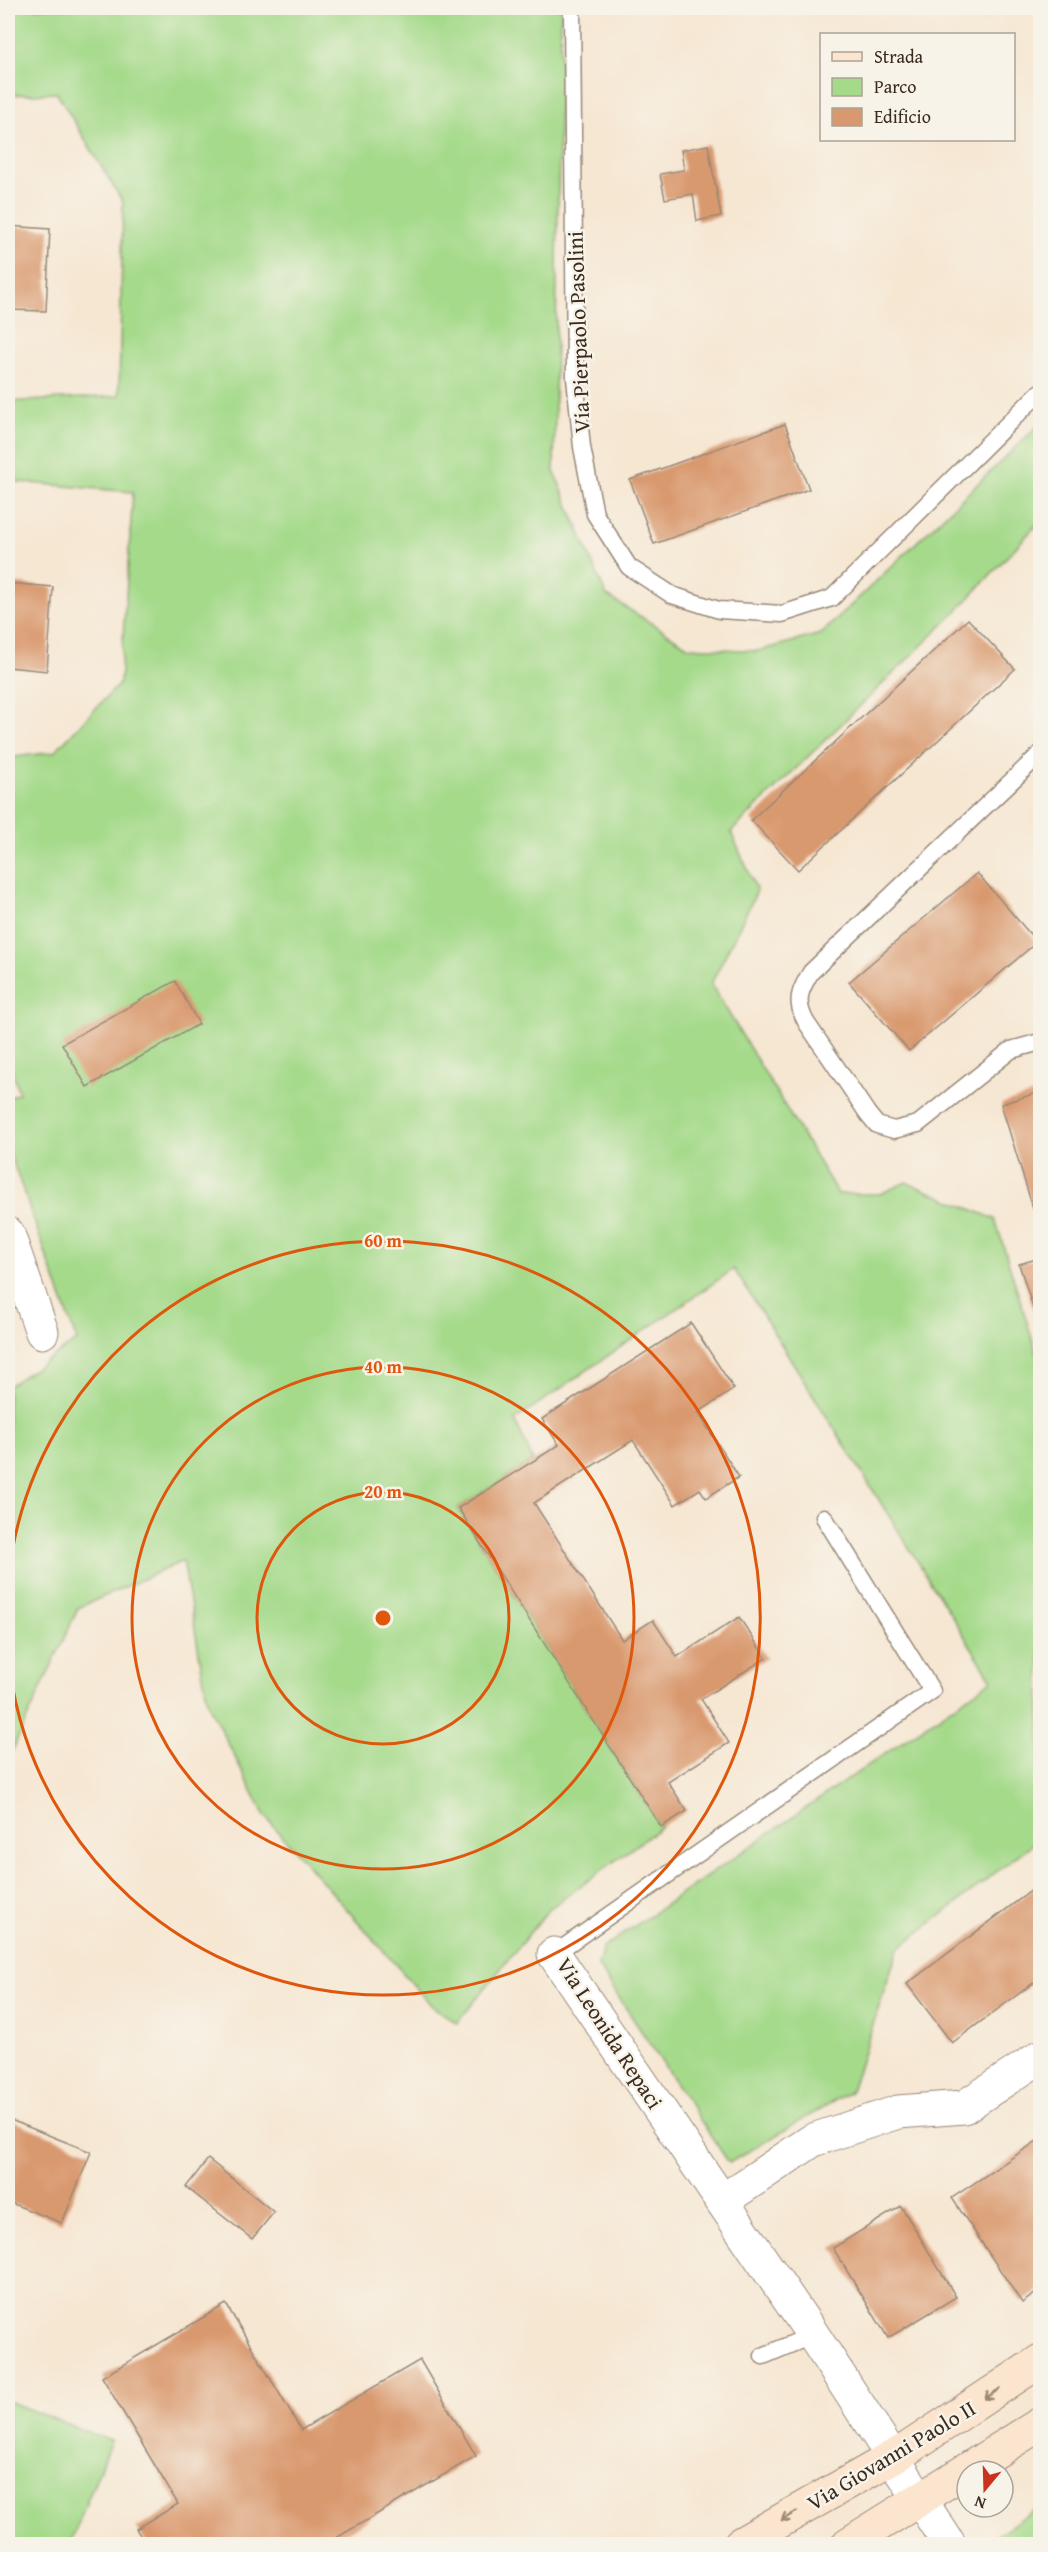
<svg xmlns="http://www.w3.org/2000/svg" width="1048" height="2552" viewBox="0 0 1048 2552" font-family="'Gentium Book Plus',serif">
<rect width="100%" height="100%" fill="#f7f3e8"/>
<filter id="ink" filterUnits="userSpaceOnUse"><feTurbulence type="fractalNoise" baseFrequency=".0167" numOctaves="2"/><feDisplacementMap in="SourceGraphic" scale="12" xChannelSelector="R" yChannelSelector="G"/><feConvolveMatrix kernelMatrix="1 2 1 2 8 2 1 2 1" color-interpolation-filters="sRGB"/></filter>
<filter id="wash" filterUnits="userSpaceOnUse"><feTurbulence type="fractalNoise" baseFrequency=".008" numOctaves="4" result="noise"/><feDisplacementMap in="SourceGraphic" scale="24" xChannelSelector="R" yChannelSelector="G"/><feGaussianBlur stdDeviation="1.35" result="paint"/><feColorMatrix in="noise" values="0 0 0 0 0 0 0 0 0 0 0 0 0 0 0 0 0 1.4 0 .05"/><feComposite in="paint" operator="in"/></filter>
<g filter="url(#wash)">
<rect width="100%" height="100%" fill="#f6e7d3"/>
<!-- green -->
<path fill="#a5da8b" stroke="#708254" stroke-width="1.5" d="M8,8H561L554,471L606,595L689,647L758,651L821,634L1040,424V521L957,611L731,832L757,891L711,984L838,1194H880L906,1182L995,1219L1040,1364V1838L898,1949L851,2091L729,2163L598,1966L603,1948L992,1680L734,1269L515,1420L533,1461L458,1508L661,1827L549,1909L457,2023L432,2006L265,1816L208,1704L183,1561L78,1608L8,1760V1386L77,1341L8,1148V1098L19,1093L8,1058V758L54,752L120,683L133,492L8,481V402L119,396L123,202L57,93L8,95Z
M8,2401L111,2441L70,2544H8Z
M1040,2506V2544H984Z"/>
<g id="blocks">
<!-- building -->
<path fill="#d9996e" d="M708,145L721,216L697,221L693,194L665,199L660,174L684,170L681,150Z
M8,226L50,229L46,311L8,310Z
M785,424L809,489L654,544L630,480Z
M8,583L53,587L47,671L8,667Z
M968,619L1015,669L798,870L751,820Z
M977,873L1037,942L909,1051L849,982Z
M175,981L199,1024L87,1087L62,1044Z
M1040,1092V1231L1001,1104Z
M1040,1258V1330L1019,1264Z
M691,1323L734,1389L698,1413L739,1477L706,1498L700,1489L675,1505L633,1440L534,1503L622,1640L653,1620L677,1657L739,1617L766,1658L701,1699L729,1743L668,1782L687,1811L661,1827L458,1508L559,1445L542,1419Z
M1040,1884V1978L952,2043L907,1984Z
M8,2119L91,2152L62,2223L8,2202Z
M1040,2139V2290L1022,2303L952,2198Z
M208,2159L274,2212L252,2239L186,2187Z
M901,2206L956,2297L888,2338L833,2248Z
M226,2304L301,2430L420,2360L476,2456L326,2544H146L136,2529L178,2504L102,2377Z"/>
</g>
</g>
<g filter="url(#ink)">
<use href="#blocks" fill-opacity="0" stroke="#988878" stroke-width="1.5"/>
<g fill="none" stroke-linecap="round" stroke-linejoin="round">
<defs>
<path id="lane" d="M572,8L575,378L582,447L595,514L629,567L672,595L719,610L782,614L832,598L1040,392
M1040,754L811,972C799,991 795,1002 806,1022L868,1114L877,1125L894,1130L918,1124L1011,1050L1040,1042
M554,1954L932,1691L824,1517
M763,2356L813,2335"/>
<path id="street" d="M8,1234L42,1332
M554,1954L813,2335L949,2544
M722,2201L813,2140L898,2112L964,2107L1040,2057"/>
<path id="secondary" d="M740,2544L907,2449L1040,2361
M848,2544L1040,2424"/>
</defs>
<!-- lane casing -->
<use href="#lane" stroke="#988878" stroke-width="19"/>
<!-- street casing -->
<use href="#street" stroke="#988878" stroke-width="35"/>
<!-- secondary casing -->
<use href="#secondary" stroke="#988878" stroke-width="35"/>
<!-- lane -->
<use href="#lane" stroke="#fff" stroke-width="16"/>
<!-- street -->
<use href="#street" stroke="#fff" stroke-width="33"/>
<!-- secondary -->
<use href="#secondary" stroke="#fce5cf" stroke-width="33"/>
</g>
<!-- one-way arrows -->
<defs><path id="oneway-shaft" d="M-6 0H5M1.5-3L5.5 0L1.5 3" fill="none" stroke-width="1.6" stroke-linecap="round" stroke-linejoin="round" transform="scale(1.5)"/></defs>
<g stroke="#9c8876">
<use href="#oneway-shaft" transform="translate(992 2394) rotate(147)"/>
<use href="#oneway-shaft" transform="translate(789 2516) rotate(150)"/>
</g>
</g>
<!-- distance rings -->
<g fill="none" stroke="#df570d" stroke-width="3">
<circle cx="383" cy="1618" r="126"/>
<circle cx="383" cy="1618" r="251"/>
<path d="M8 1582A377 377 0 1 1 8 1654"/>
</g>
<g text-anchor="middle" stroke-width="5" stroke-linejoin="round" paint-order="stroke">
<!-- street labels -->
<g font-size="22" fill="#3b2a1e" stroke="#f7f3e8">
<text transform="translate(578 332) rotate(-92)" y="8">Via Pierpaolo Pasolini</text>
<text transform="translate(610 2033) rotate(57)" y="8">Via Leonida Repaci</text>
<text transform="translate(891 2455) rotate(-31)" y="8">Via Giovanni Paolo II</text>
</g>
</g>
<circle cx="383" cy="1618" r="9" fill="#df570d" stroke="#f7f3e8" stroke-width="3"/>
<g font-size="18" text-anchor="middle" font-weight="bold" fill="#df570d" stroke="#f7f3e8" stroke-width="5" stroke-linejoin="round" paint-order="stroke">
<text x="383" y="1247">60 m</text>
<text x="383" y="1373">40 m</text>
<text x="383" y="1498">20 m</text>
</g>
<!-- margin -->
<rect width="1048" height="2552" fill="none" stroke="#f7f3e8" stroke-width="30"/>
<!-- legend -->
<rect x="820" y="33" width="195" height="108" fill="#f7f3e8" stroke="#aca397" stroke-width="1.5"/>
<rect x="832" y="52" width="30" height="9" fill="#fce5cf" stroke="#aca397" stroke-width="1.5"/>
<text x="874" y="63" font-size="18" fill="#3b2a1e">Strada</text>
<rect x="832" y="78" width="30" height="18" fill="#a5da8b" stroke="#aca397" stroke-width="1.5"/>
<text x="874" y="93" font-size="18" fill="#3b2a1e">Parco</text>
<rect x="832" y="108" width="30" height="18" fill="#d9996e" stroke="#aca397" stroke-width="1.5"/>
<text x="874" y="123" font-size="18" fill="#3b2a1e">Edificio</text>
<!-- north arrow -->
<g transform="translate(985 2489) rotate(199)"><circle r="28" fill="#f7f3e8" stroke="#aca397" stroke-width="1.5"/>
<path d="M0-4.5L10 22L0 15L-10 22Z" fill="#c8321e"/>
<text y="-9" font-size="16" font-weight="bold" text-anchor="middle" fill="#3b2a1e">N</text>
</g>
</svg>
